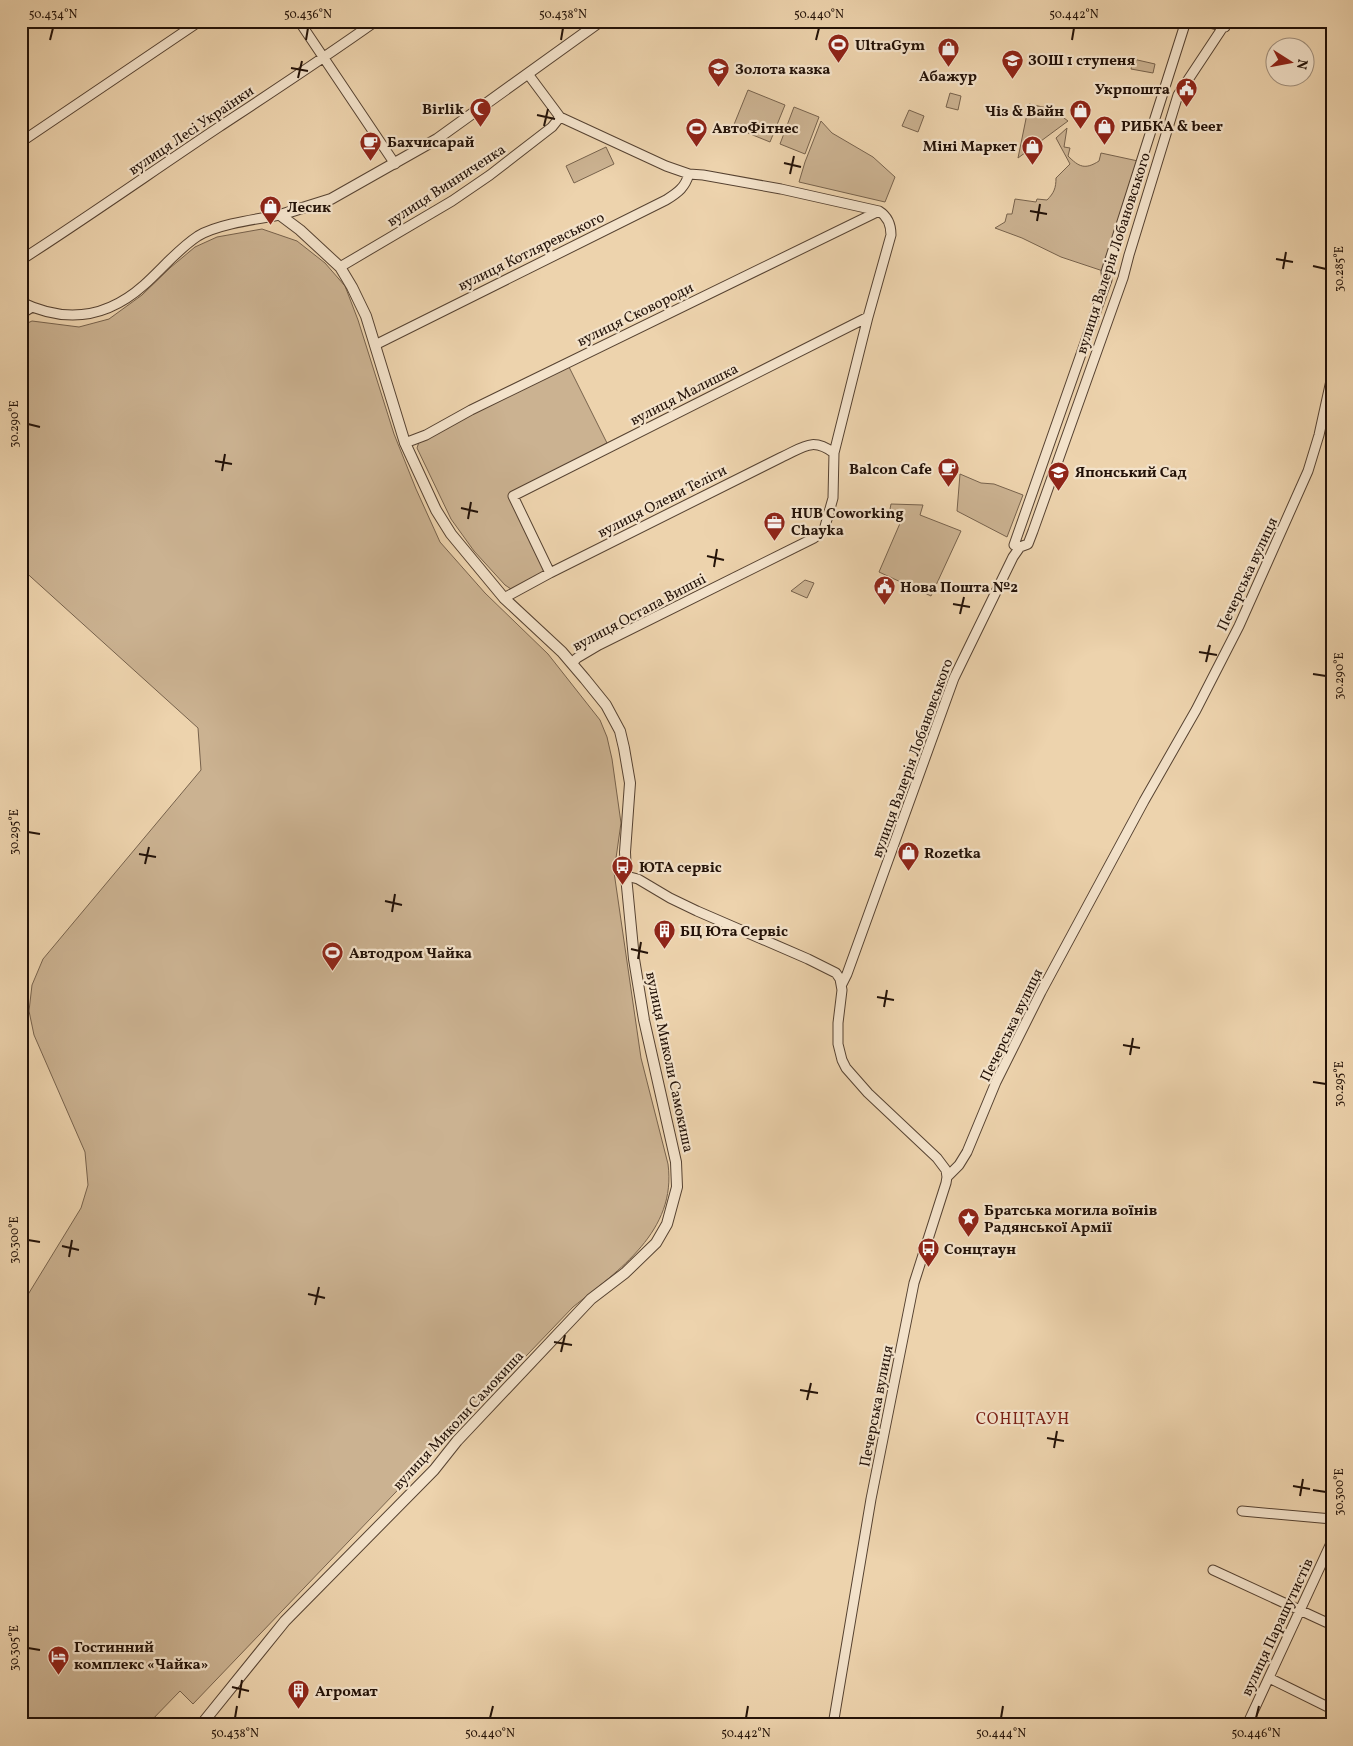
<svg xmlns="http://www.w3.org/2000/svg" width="1353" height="1746" viewBox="0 0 1353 1746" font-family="Vollkorn,serif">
<rect width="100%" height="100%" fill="#edd3ad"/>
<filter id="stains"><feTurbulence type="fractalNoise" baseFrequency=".004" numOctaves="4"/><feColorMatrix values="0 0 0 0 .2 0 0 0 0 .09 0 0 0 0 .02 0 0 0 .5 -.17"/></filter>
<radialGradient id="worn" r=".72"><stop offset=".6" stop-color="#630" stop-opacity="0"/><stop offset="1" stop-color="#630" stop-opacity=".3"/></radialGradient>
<!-- green -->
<path fill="#cbb291" stroke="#77624c" d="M1133,59L1155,64L1153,73L1131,69Z
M748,90L785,105L770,142L733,127Z
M950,93L961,96L958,110L946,107Z
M1029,104L1052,109L1068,121L1018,158Z
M794,107L819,117L805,154L780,144Z
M909,110L924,116L918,132L902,126Z
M821,121L832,133L873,157L895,177L885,202L799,182L805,162Z
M1067,128L1064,147L1070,148L1068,156C1079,167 1085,170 1099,161L1101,153L1138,161L1103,271L1061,257L1022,238L995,228L1005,222L1007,214H1012L1015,199L1036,202L1037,199L1047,200C1054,193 1056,188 1056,178L1070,164L1056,138Z
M606,147L614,164L574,183L566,166Z
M262,229L297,241L325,263L345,286L358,320L394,434L416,489L440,542L485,593L548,654L600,720L607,737L612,759L621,823L614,872L641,1058L668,1164C677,1231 619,1270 573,1307L193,1704L180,1691L147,1725H21V1306L81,1208L88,1185L85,1152L34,1035L29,1011L32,985L43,959L201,770L198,728L21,568V326L32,321L79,327L109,319L142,295L171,267L195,247L217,237Z
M569,367L607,443L509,495L545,568L544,574L519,587L511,589L505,585L474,551L451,519L417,448L419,442L469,415Z
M960,474L981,483L994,484L1023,495L1007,537L957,511Z
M891,504L923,505L920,515L961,531L931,596L879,572L904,514L890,509Z
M805,580L814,583L807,598L791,591Z"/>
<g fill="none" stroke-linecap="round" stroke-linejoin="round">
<defs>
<path id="minor" d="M299,21L395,164
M1202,21L1225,27
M528,74L560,117L666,166L689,174L703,175L781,189L879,211C887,216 891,225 891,235L868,317L834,453L833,498L824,530L814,538L599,645L577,658L572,663
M21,142L200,21
M21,260C88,217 153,171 219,127C272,92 324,58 376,21
M340,267L452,201L490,175L552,127L560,117
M21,302C66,324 107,318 144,285C162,269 178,249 198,236C218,224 257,219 280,215
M21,314L32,307
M375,345L666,200C679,192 685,187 689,174
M405,443L426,435L471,410L879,211
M1020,547L1014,545L1107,280L1106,272L1186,21
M550,573L513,496L868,317
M504,598L550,573L782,457C804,447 812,437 834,453
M626,876L638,879L670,898L697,911L808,959L836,973L840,979L842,990L838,1023V1044L842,1060L846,1068L868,1093L937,1158L946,1170L947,1177
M842,984L847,974L954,678L1013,557L1020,547L1028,544L1033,531L1123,278L1129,255L1178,95L1227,21
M1242,1511L1332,1519
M1213,1570L1332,1625
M1269,1678L1332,1709
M833,1725L871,1499L914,1283L946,1183L947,1177L959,1165L967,1152L996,1082L1041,992L1144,801L1196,710L1239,626L1308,471L1319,435L1332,376
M1247,1725L1332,1541"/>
<path id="tertiary" d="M280,215L331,199L437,139L601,21
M201,1725L285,1621L434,1470L457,1441L591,1299L625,1273L656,1243L667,1224L677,1187L676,1162L644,1020L634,959L626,876L625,852L630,783L624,748L620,731L606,705L585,679L562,652L504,598L451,534L436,510L405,443L366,316L352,287L340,267L300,230L280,215"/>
</defs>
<!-- minor casing -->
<use href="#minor" stroke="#564231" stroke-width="11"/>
<!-- tertiary casing -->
<use href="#tertiary" stroke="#564231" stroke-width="12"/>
<!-- minor -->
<use href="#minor" stroke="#f3e2ca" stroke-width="9"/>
<!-- tertiary -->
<use href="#tertiary" stroke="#f3e2ca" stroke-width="10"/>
</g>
<!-- ticks -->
<path fill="none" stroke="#231208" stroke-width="2" d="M50,40L53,28M306,40L308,28M561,40L563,28M816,40L819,28M1072,40L1074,28M291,68L308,71M298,78L302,61M537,115L555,119M544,126L548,109M784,163L801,167M790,174L794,156M1030,211L1047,214M1037,221L1040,204M1276,259L1293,262M1313,266L1326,269M1283,269L1286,252M28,424L40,427M215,461L232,464M222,471L225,454M461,508L478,512M468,519L471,502M707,556L724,560M714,567L717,549M953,604L970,607M960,614L964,597M1199,652L1217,655M1206,662L1210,645M1313,674L1326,676M28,832L40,834M139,854L156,857M145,864L149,847M385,901L402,905M392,912L395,894M631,949L648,953M638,959L641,942M877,997L894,1000M884,1007L887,990M1123,1045L1140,1048M1130,1055L1133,1038M1313,1082L1326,1084M28,1240L40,1242M62,1246L79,1250M69,1257L72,1240M308,1294L325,1298M315,1305L319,1287M554,1342L572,1345M561,1352L565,1335M800,1390L818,1393M807,1400L811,1383M1047,1438L1064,1441M1054,1448L1057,1431M1293,1486L1310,1489M1313,1490L1326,1492M1300,1496L1303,1479M28,1648L40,1650M232,1687L249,1691M239,1698L242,1680M235,1718L237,1706M490,1718L493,1706M746,1718L748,1706M1001,1718L1003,1706M1256,1718L1259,1706"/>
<!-- icons -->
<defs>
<symbol id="stadium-pin" viewBox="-11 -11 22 30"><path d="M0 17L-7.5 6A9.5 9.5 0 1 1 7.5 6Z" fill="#8f2418" stroke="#f3e2ca"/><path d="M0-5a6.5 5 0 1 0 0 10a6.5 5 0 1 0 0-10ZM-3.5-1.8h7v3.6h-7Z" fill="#fff"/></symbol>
<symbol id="shop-pin" viewBox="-11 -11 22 30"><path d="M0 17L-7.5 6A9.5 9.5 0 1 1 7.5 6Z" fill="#8f2418" stroke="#f3e2ca"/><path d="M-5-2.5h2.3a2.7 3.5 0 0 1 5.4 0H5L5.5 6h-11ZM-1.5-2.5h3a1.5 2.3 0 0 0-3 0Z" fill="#fff"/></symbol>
<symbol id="school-pin" viewBox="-11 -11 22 30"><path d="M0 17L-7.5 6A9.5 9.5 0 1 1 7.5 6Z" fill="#8f2418" stroke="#f3e2ca"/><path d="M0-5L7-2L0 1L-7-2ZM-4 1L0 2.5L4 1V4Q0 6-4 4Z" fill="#fff"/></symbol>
<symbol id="civic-pin" viewBox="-11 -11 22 30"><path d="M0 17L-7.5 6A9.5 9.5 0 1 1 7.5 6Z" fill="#8f2418" stroke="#f3e2ca"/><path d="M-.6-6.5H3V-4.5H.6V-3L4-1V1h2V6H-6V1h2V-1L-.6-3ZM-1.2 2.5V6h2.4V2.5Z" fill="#fff"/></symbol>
<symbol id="mosque-pin" viewBox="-11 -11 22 30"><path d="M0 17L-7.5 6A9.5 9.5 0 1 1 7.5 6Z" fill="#8f2418" stroke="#f3e2ca"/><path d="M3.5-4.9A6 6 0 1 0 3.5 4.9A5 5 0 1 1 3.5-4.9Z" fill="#fff"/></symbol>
<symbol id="cafe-pin" viewBox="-11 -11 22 30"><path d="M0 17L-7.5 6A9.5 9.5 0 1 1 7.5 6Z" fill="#8f2418" stroke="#f3e2ca"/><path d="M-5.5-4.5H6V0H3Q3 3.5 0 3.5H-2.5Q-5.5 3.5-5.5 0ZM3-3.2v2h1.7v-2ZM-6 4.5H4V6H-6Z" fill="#fff"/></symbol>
<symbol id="office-pin" viewBox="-11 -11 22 30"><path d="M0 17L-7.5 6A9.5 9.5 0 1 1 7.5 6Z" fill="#8f2418" stroke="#f3e2ca"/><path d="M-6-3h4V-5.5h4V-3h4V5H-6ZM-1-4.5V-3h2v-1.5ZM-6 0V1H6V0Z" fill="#fff"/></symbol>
<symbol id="bus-pin" viewBox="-11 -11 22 30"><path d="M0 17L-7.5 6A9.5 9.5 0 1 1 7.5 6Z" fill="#8f2418" stroke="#f3e2ca"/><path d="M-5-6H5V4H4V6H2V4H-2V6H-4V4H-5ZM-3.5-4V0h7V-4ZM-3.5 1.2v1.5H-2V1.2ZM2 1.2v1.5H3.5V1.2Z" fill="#fff"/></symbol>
<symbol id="building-pin" viewBox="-11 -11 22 30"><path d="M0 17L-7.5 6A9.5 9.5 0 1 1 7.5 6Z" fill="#8f2418" stroke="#f3e2ca"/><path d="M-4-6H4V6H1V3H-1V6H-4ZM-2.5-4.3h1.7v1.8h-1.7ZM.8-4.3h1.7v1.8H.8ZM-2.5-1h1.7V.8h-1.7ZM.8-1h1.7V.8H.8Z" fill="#fff"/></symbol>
<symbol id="sight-pin" viewBox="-11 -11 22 30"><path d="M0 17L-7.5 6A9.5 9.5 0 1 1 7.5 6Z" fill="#8f2418" stroke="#f3e2ca"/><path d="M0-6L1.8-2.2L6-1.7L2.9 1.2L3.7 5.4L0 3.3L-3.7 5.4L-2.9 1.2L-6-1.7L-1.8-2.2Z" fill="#fff"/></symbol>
<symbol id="hotel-pin" viewBox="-11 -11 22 30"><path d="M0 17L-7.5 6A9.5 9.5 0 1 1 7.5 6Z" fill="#8f2418" stroke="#f3e2ca"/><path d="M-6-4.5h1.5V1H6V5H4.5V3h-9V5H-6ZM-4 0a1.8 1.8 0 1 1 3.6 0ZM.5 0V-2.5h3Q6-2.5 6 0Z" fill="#fff"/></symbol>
</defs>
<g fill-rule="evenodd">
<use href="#stadium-pin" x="826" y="32" width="25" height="34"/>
<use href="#shop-pin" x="936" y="36" width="25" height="34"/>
<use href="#school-pin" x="1000" y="48" width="25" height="34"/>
<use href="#school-pin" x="706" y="56" width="25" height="34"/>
<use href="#civic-pin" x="1174" y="76" width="25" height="34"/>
<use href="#mosque-pin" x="468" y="96" width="25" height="34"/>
<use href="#shop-pin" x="1068" y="98" width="25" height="34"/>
<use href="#shop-pin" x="1092" y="114" width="25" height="34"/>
<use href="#stadium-pin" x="684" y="116" width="25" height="34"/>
<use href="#cafe-pin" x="358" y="130" width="25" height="34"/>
<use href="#shop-pin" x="1020" y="134" width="25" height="34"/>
<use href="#shop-pin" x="258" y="194" width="25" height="34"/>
<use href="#cafe-pin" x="936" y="456" width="25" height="34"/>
<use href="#school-pin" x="1046" y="460" width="25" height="34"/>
<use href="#office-pin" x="762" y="510" width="25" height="34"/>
<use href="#civic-pin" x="872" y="574" width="25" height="34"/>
<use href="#shop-pin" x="896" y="840" width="25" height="34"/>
<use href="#bus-pin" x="610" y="854" width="25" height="34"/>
<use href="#building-pin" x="652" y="918" width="25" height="34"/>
<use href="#stadium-pin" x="320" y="940" width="25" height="34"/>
<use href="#sight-pin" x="956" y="1206" width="25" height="34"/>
<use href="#bus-pin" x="916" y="1236" width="25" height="34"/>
<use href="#hotel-pin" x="46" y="1644" width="25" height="34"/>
<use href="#building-pin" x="286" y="1678" width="25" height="34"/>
</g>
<g text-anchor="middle" stroke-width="4.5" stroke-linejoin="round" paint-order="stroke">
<!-- poi labels -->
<g font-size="15" font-weight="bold" fill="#231208" stroke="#f3e2ca" text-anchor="start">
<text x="855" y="50">UltraGym</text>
<text x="1028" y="65">ЗОШ 1 ступеня</text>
<text x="735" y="74">Золота казка</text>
<text x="948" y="81" text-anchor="middle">Абажур</text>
<text x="1170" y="94" text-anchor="end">Укрпошта</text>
<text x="464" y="114" text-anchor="end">Birlik</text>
<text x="1064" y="116" text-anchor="end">Чіз &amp; Вайн</text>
<text x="1121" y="131">РИБКА &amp; beer</text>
<text x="712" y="133">АвтоФітнес</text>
<text x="387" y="147">Бахчисарай</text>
<text x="1017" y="151" text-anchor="end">Міні Маркет</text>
<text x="287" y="212">Лесик</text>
<text x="932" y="474" text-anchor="end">Balcon Cafe</text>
<text x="1075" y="477">Японський Сад</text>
<text x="791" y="518">HUB Coworking<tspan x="791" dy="17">Chayka</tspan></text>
<text x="900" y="592">Нова Пошта №2</text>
<text x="924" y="858">Rozetka</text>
<text x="639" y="872">ЮТА сервіс</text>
<text x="680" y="936">БЦ Юта Сервіс</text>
<text x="349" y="958">Автодром Чайка</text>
<text x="984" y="1215">Братська могила воїнів<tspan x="984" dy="17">Радянської Армії</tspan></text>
<text x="944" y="1254">Сонцтаун</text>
<text x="74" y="1652">Гостинний<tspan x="74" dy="17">комплекс «Чайка»</tspan></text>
<text x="315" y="1696">Агромат</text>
</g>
<!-- street labels -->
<g font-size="15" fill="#231208" stroke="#f3e2ca">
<text transform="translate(191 130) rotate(-34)" y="5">вулиця Лесі Українки</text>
<text transform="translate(446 185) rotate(-33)" y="5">вулиця Винниченка</text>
<text transform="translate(531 251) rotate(-26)" y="5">вулиця Котляревського</text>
<text transform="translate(1113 253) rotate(-72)" y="5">вулиця Валерія Лобановського</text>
<text transform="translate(635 314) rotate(-26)" y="5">вулиця Сковороди</text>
<text transform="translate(684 394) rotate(-27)" y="5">вулиця Малишка</text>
<text transform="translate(662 501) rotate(-27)" y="5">вулиця Олени Теліги</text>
<text transform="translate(1247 574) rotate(-65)" y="5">Печерська вулиця</text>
<text transform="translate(639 612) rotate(-28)" y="5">вулиця Остапа Вишні</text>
<text transform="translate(912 758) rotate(-70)" y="5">вулиця Валерія Лобановського</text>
<text transform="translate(1011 1025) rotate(-64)" y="5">Печерська вулиця</text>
<text transform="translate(670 1062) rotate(78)" y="5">вулиця Миколи Самокиша</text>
<text transform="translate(876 1406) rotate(-79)" y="5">Печерська вулиця</text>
<text transform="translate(458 1420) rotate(-47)" y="5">вулиця Миколи Самокиша</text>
<text transform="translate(1277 1627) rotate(-65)" y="5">вулиця Парашутистів</text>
</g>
<!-- neighbourhood labels -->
<g font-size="16" letter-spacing="1" fill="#7a1f14" stroke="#f3e2ca">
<text x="1023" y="1424">СОНЦТАУН</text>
</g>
</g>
<!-- margin -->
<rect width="1353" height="1746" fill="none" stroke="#edd3ad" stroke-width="55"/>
<!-- north arrow -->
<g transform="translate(1290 62) rotate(101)"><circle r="24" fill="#f3e2ca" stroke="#a08f7c"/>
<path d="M0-4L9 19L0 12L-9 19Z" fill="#8f2418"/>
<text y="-8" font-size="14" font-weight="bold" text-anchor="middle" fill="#231208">N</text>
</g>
<rect x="28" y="28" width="1298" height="1690" fill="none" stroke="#231208" stroke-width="2"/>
<g font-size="12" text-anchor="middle" fill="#231208">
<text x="53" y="18">50.434°N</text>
<text x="308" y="18">50.436°N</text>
<text x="563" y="18">50.438°N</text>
<text x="819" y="18">50.440°N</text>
<text x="1074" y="18">50.442°N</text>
<text transform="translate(1339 269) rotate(-90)" y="4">30.285°E</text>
<text transform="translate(14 424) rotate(-90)" y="4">30.290°E</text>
<text transform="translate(1339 676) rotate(-90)" y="4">30.290°E</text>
<text transform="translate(14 832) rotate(-90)" y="4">30.295°E</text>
<text transform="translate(1339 1084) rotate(-90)" y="4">30.295°E</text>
<text transform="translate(14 1240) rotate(-90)" y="4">30.300°E</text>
<text transform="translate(1339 1492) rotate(-90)" y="4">30.300°E</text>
<text transform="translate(14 1648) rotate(-90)" y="4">30.305°E</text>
<text x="235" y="1737">50.438°N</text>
<text x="490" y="1737">50.440°N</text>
<text x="746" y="1737">50.442°N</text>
<text x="1001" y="1737">50.444°N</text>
<text x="1256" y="1737">50.446°N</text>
</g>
<rect width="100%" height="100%" filter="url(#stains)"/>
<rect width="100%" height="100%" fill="url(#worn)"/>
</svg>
